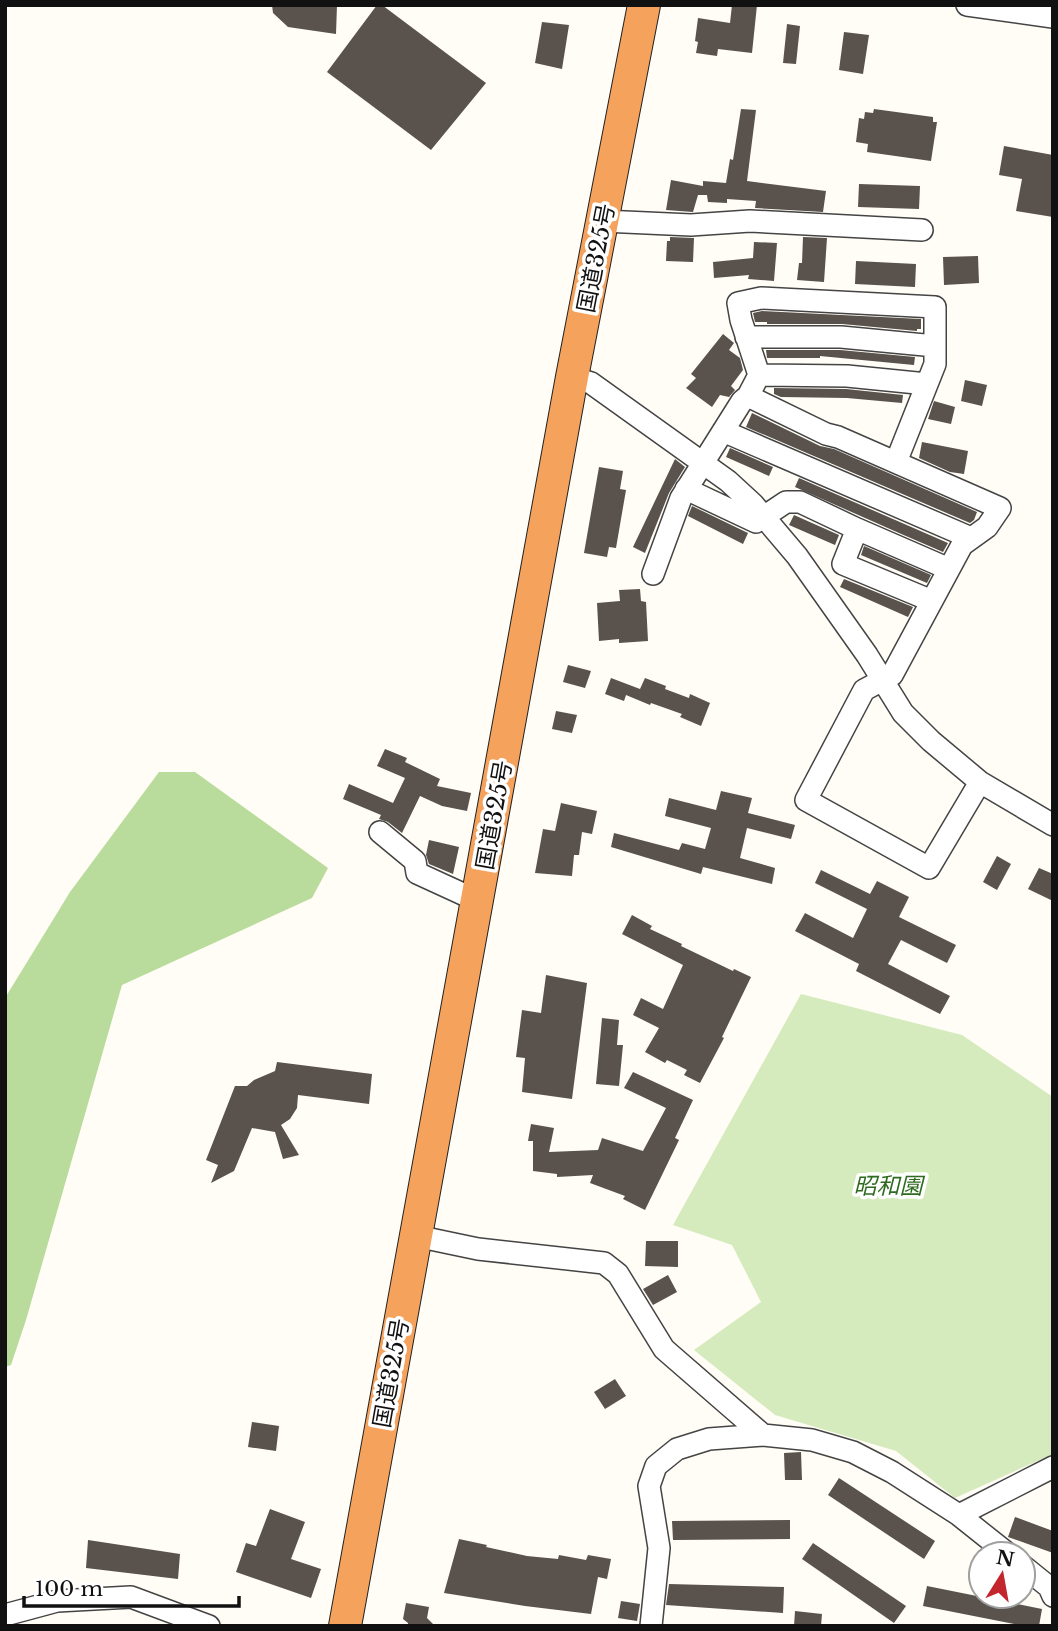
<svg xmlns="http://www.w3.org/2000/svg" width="1058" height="1631" viewBox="0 0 1058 1631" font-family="'Libre Baskerville','Noto Sans JP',serif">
<rect width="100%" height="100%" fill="#fffdf5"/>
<!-- green -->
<path fill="#d5ebbd" d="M801,994L962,1035L1053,1097V1454L955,1498L896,1451L775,1415L694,1350L761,1302L732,1245L673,1225Z"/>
<!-- forest -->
<path fill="#b9dc9c" d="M159,772H195L328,868L312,898L122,985L26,1320L11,1365L5,1367V998L70,892Z"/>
<!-- building -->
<path fill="#5a524d" d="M272,5H337L336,34L288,27L273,13Z
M377,5H382L486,83L431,150L327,72Z
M732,5H757L752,53L718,49L717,56L696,53L698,42L695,41L698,18L730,23Z
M542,22L569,25L562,69L535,63Z
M787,24L800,26L796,64L783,63Z
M844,32L869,35L863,74L839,70Z
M741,109L756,110L747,181L826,191L823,212L755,208L756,201L727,199V203L708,202L707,195H698L693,212L666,210L671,180L703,186V181L726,183L730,159L733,160Z
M874,109L933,117V122H937L931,161L867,152L868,144L856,142L859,118L864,119L865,112L873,113Z
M1004,146L1053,155V217L1016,211L1022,179L999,175Z
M859,184L920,186L919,209L858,207Z
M670,237L694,238L693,262L666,261L667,241H670Z
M803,237L827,238L824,282L797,280L799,263H802Z
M754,242L777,243L774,281L748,279L749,275L714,278L713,262L753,258Z
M978,256L979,283L944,285L943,257Z
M856,261L916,264L915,287L855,284Z
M762,311L921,319V329H917V331L842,324H767V322H755L753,313Z
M723,334L734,343L729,350L740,358L743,370L731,386L735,390L729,397L720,395L712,407L686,388L696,378L691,374Z
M766,350H840L915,357L914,365L820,356V358H767Z
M965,380L987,385L982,406L961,401Z
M774,388L846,389L903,395L902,403L847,398L781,397L774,394Z
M934,401L955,407L951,424L928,419Z
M752,413L820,446L834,449L977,512L974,520L970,523L746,427Z
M922,442L968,451L964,474L950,472L919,458Z
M730,448L773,467L769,476L726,457Z
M675,459L685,467L669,493L645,553L633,547Z
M599,467L623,471L620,489L626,490L616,548L609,547L607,557L584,553Z
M799,478L948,543L943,552L899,533L795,487Z
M692,506L748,533L743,544L688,516Z
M794,515L839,535L835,545L789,525Z
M864,546L931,575L927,583L861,555Z
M844,579L913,607L908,617L840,587Z
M640,589L641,601L646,602L648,641L619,643V639L599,641L597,603L620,601L619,590Z
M568,665L591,671L585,688L563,682Z
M611,678L640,689L645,678L666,686L665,689L689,698L690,694L710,703L701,726L680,717L682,714L651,703L650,705L626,695L624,701L605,694Z
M556,711L577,715L572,733L552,729Z
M385,749L407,758L405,762L440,779L437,786L471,793L467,811L442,806L420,796L402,833L388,822L379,819L381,815L343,799L349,784L393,803L405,778L377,766Z
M721,791L752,798L748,813L795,825L791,839L747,828L740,858L775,868L772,884L703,867L701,874L611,847L614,833L679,850L682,843L705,849L711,828L665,816L669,798L716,810Z
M561,803L597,811L592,834L582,832L579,855H574L572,876L535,873L543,829L555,831Z
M429,840L459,847L453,874L429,864L426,855Z
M997,856L1011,864L997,890L983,882Z
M1039,868L1053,874V901L1028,889Z
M821,870L870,894L877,881L909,897L899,917L956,945L947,963L901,940L888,964L950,996L940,1014L856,971L859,964L795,931L805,913L853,938L867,909L815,883Z
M632,915L652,926L650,929L682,944L681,946L733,971L734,969L751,977L722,1037L724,1038L700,1083L684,1075L687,1070L667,1060L665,1063L645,1052L659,1028L633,1015L641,998L663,1009L683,965L622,934Z
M546,975L587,983L572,1099L522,1092L525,1058L516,1057L522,1010L541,1013Z
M602,1018L619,1020L617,1045H623L619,1086L596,1084Z
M277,1062L372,1074L369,1104L298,1095L297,1108L290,1119L281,1125L299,1155L283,1159L275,1132L252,1128L234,1171L211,1183L218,1165L206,1160L235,1086H247L254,1080L275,1071Z
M633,1072L693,1100L675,1138L679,1140L645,1210L623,1199L625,1196L590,1183L593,1175L557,1177V1174L533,1171V1141H528L531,1124L554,1128L549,1152L598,1150L602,1138L643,1151L666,1108L624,1088Z
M646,1241H678V1267L645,1266Z
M668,1275L677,1292L653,1305L643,1289Z
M615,1379L626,1396L605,1409L594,1392Z
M252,1422L279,1426L276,1451L248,1447Z
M801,1452L802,1480H785L784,1453Z
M839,1478L935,1541L924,1559L828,1495Z
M270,1509L305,1522L291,1559L321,1569L311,1598L236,1572L246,1543L256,1546Z
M1015,1517L1053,1531V1553L1008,1537Z
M790,1520V1539L673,1540L672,1521Z
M459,1539L487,1545L486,1547L527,1556L558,1559L559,1555L586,1560L588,1555L611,1559L607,1579L598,1577L591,1614L525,1606L444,1593Z
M88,1540L180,1554L178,1579L86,1568Z
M813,1543L906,1606L894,1623L802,1559Z
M669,1584L784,1587L783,1613L666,1605Z
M927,1586L1042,1609L1039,1626H1024L923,1606Z
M621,1601L640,1604L637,1621L618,1618Z
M406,1603L429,1607L427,1618L435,1626H408V1623L403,1619Z
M795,1611L822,1614L821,1626H794Z"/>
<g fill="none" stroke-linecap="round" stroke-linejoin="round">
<defs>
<path id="minor" d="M967,5L1053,17
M603,221L691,225L750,221L922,230
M746,337H841L935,346
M759,375L847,376L927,384
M572,377L591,383L728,481L753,504L797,556L867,655L903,713L931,741L980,782L1053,825
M748,396L826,434L838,437L1000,508L987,527L962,545L892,675L864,690L806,800L929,868L980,782
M723,431L971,538
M686,489L756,522L786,502H800L857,529L843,564L932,601
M857,529L949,569
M653,574L681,498L742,401L748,396L759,375L741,320L738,303L761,298L935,307V364L896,462
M380,832L415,861L417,873L478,901
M416,1236L478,1249L604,1263L618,1274L664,1349L763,1435
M959,1515L1053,1467
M1023,1566L1049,1587L1053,1596
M5,1615L57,1601L131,1597L209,1626
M651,1626L659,1548L649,1486L656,1466L677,1449L709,1439L763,1435L812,1440L853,1452L892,1472L959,1515L1008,1554"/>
<path id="highway" d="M345,1626L572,377L644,5"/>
</defs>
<!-- minor casing -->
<use href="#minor" stroke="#444" stroke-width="24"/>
<!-- highway casing -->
<use href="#highway" stroke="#222" stroke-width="34"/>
<!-- minor -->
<use href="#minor" stroke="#fff" stroke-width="21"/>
<!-- highway -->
<use href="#highway" stroke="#f5a25d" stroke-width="32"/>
</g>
<g text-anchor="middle" stroke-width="7" stroke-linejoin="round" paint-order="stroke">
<!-- street labels -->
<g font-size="23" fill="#111" stroke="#fff">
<text transform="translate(596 258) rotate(-79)" y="8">国道325号</text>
<text transform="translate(494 815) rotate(-80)" y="8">国道325号</text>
<text transform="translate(391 1373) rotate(-80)" y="8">国道325号</text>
</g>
<!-- park labels -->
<g font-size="23" font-style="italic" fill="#2f6b1f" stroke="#fff">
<text x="888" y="1194">昭和園</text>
</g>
</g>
<!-- border -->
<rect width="1058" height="1631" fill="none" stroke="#111111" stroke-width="14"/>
<!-- north arrow -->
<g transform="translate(1002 1575) rotate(11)"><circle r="33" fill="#ffffff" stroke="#a0a0a0" stroke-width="2"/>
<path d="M0-5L12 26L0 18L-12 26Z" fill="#c4262e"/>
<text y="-10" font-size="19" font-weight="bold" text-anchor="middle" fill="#111111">N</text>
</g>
<!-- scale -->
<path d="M24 1596v10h215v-10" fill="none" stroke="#111111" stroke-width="3.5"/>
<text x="35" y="1596" font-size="21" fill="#111111" stroke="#ffffff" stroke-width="5" paint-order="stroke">100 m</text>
</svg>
